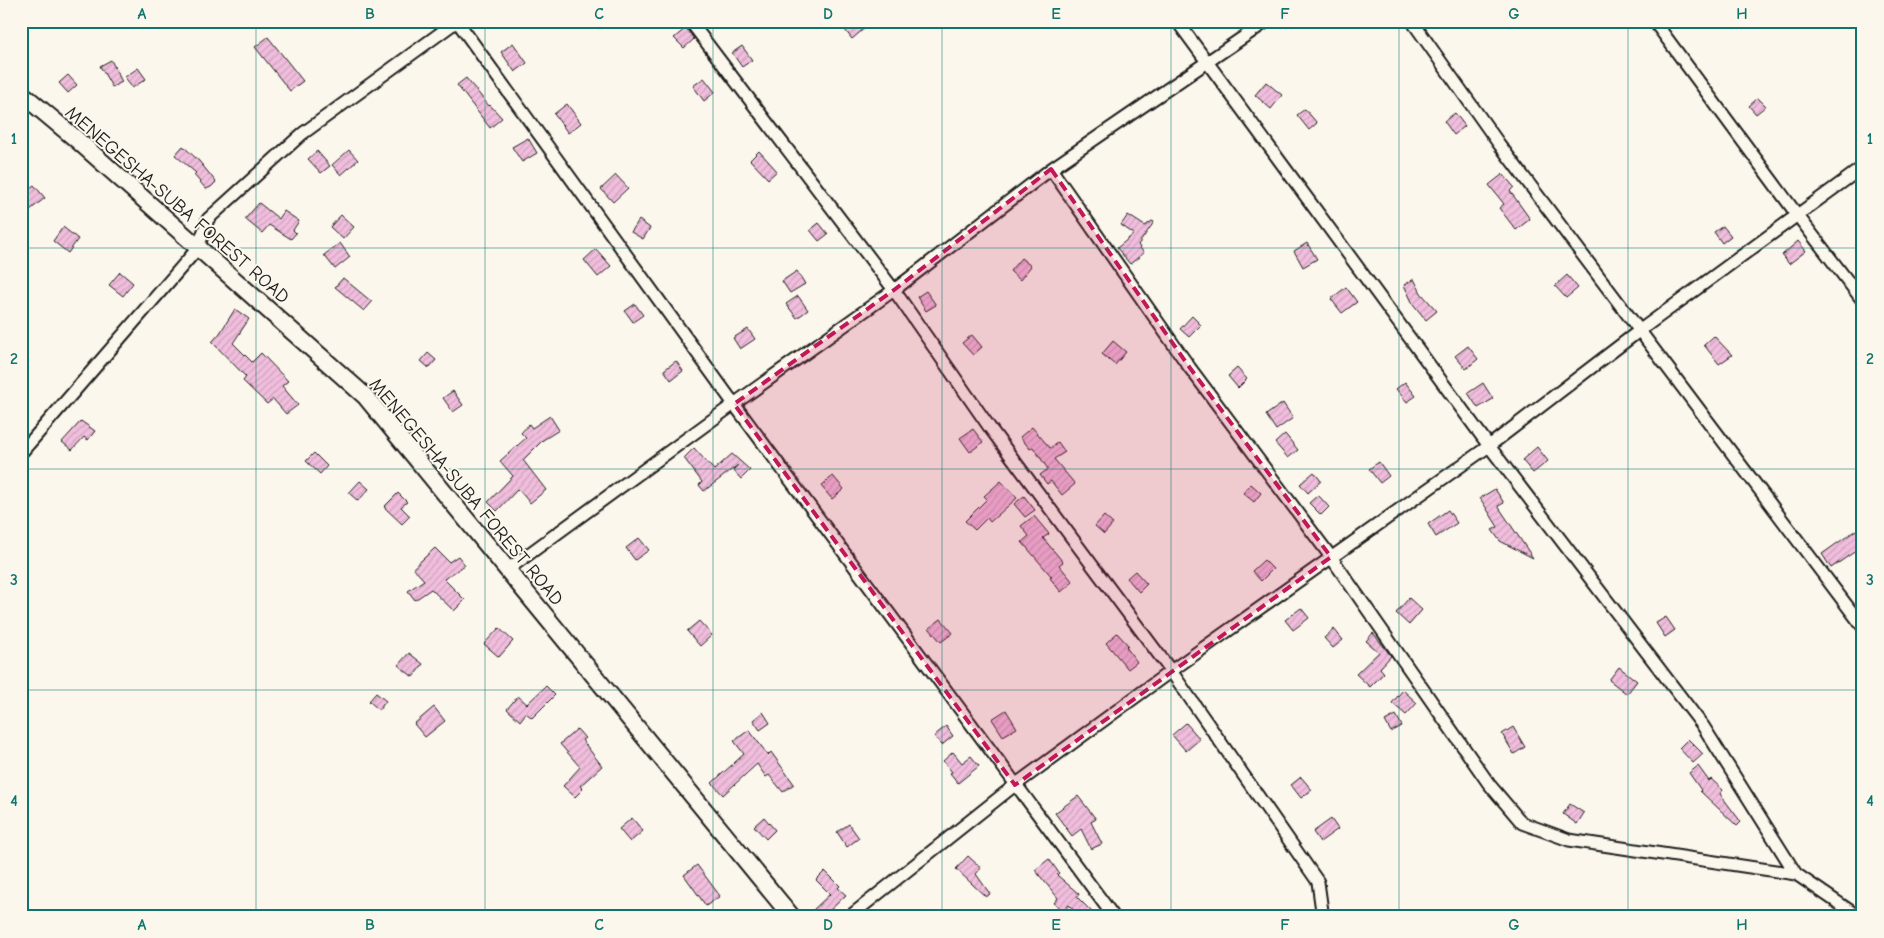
<svg xmlns="http://www.w3.org/2000/svg" width="1884" height="938" viewBox="0 0 1884 938" font-family="'Comic Neue',sans-serif">
<defs>
<pattern id="building-hatch" width="6" height="6" patternUnits="userSpaceOnUse" patternTransform="scale(1.25)"><rect width="6" height="6" fill="#f1bedd"/><path d="M-1 1l2-2M0 6l6-6M5 7l2-2" fill="none" stroke="#cea3bd"/></pattern>
</defs>
<rect width="100%" height="100%" fill="#fbf7ec"/>
<filter id="ink" filterUnits="userSpaceOnUse"><feTurbulence type="fractalNoise" baseFrequency=".02" numOctaves="2"/><feDisplacementMap in="SourceGraphic" scale="10" xChannelSelector="R" yChannelSelector="G"/><feConvolveMatrix kernelMatrix="1 2 1 2 8 2 1 2 1" color-interpolation-filters="sRGB"/></filter>
<g filter="url(#ink)">
<!-- building -->
<path fill="url(#building-hatch)" stroke="#1c1c1c" d="M838,21H873L852,39Z
M686,28L694,39L684,48L674,38Z
M268,37L303,81L290,91L255,47Z
M513,43L527,63L515,72L501,52Z
M742,46L752,60L742,67L732,53Z
M111,60L122,82L112,87L100,66Z
M138,68L146,79L132,88L125,77Z
M68,75L77,85L68,93L59,83Z
M466,78L489,106L490,105L502,118L490,128L457,85Z
M704,78L715,92L704,101L693,86Z
M1266,82L1282,95L1271,109L1255,95Z
M1758,98L1766,106L1756,114L1749,106Z
M567,104L581,123L568,133L554,114Z
M1305,109L1317,123L1309,130L1297,115Z
M1455,113L1465,126L1454,135L1444,121Z
M528,138L537,153L522,162L512,147Z
M183,146L199,161L216,182L211,187L206,189L194,175L196,173L175,155Z
M349,150L358,160L341,175L332,165Z
M317,151L330,166L321,173L308,159Z
M759,151L777,171L768,179L750,160Z
M1503,174L1514,187L1510,191L1530,219L1516,230L1499,208L1504,204L1489,185Z
M616,175L628,188L613,202L601,189Z
M34,185L45,198L30,210L21,199V195Z
M259,203L279,219L284,211L299,221L293,230L296,233L291,239L269,225L262,233L245,219Z
M341,215L354,227L343,239L330,227Z
M1128,215L1145,226L1152,221L1154,222L1138,245L1144,253L1130,264L1117,248L1134,234L1121,225Z
M639,220L650,228L643,239L631,232Z
M819,223L828,234L819,241L810,230Z
M1723,226L1731,236L1722,243L1714,232Z
M63,227L78,239L68,253L53,241Z
M1798,241L1806,251L1789,264L1782,255Z
M340,243L350,257L335,269L324,255Z
M1307,243L1317,259L1303,267L1294,251Z
M596,249L611,266L598,277L584,260Z
M1021,258L1031,266L1020,280L1010,271Z
M797,271L805,284L790,293L782,281Z
M120,272L133,283L123,296L109,285Z
M1567,275L1578,288L1566,298L1555,286Z
M343,278L372,302L364,311L335,287Z
M1414,279L1421,293L1437,311L1426,320L1413,304L1404,285Z
M1346,287L1357,302L1342,313L1331,299Z
M926,291L936,305L926,311L917,297Z
M798,296L808,310L797,318L786,304Z
M635,304L643,315L633,322L625,311Z
M235,309L249,319L233,343L252,362L261,353L288,381L282,386L298,405L286,414L273,399L267,404L243,381L246,377L212,342L220,333Z
M1192,316L1201,325L1189,337L1180,329Z
M748,329L755,339L740,349L733,338Z
M972,335L982,347L973,355L962,343Z
M1714,336L1732,355L1719,364L1704,345Z
M1113,341L1126,352L1115,365L1102,354Z
M1468,346L1478,359L1466,369L1455,356Z
M428,353L436,360L429,368L421,361Z
M676,361L683,371L671,380L664,370Z
M1237,368L1247,379L1238,388L1228,376Z
M1405,382L1416,396L1407,402L1396,389Z
M1483,383L1493,399L1478,408L1468,393Z
M453,391L463,405L453,412L443,398Z
M1283,403L1293,418L1276,430L1266,415Z
M550,416L559,430L543,440L523,460L546,490L530,503L518,489L497,511L488,502L513,476L500,461L526,438L521,433L529,424L532,428Z
M81,421L95,431L88,440L84,437L72,450L62,442Z
M1032,427L1050,448L1058,442L1065,452L1054,459L1075,484L1062,495L1051,481L1047,484L1040,475L1048,469L1033,447L1030,449L1020,437Z
M973,429L983,442L970,452L960,438Z
M1285,434L1298,450L1288,458L1275,443Z
M1537,447L1548,461L1533,473L1522,460Z
M694,448L714,470L732,454L750,470L741,479L733,470L738,465L704,491L699,485L702,482L684,458Z
M314,453L327,466L320,474L306,461Z
M1379,462L1389,476L1380,483L1369,469Z
M1314,472L1321,481L1308,493L1300,484Z
M833,476L844,489L832,499L821,486Z
M360,481L369,489L358,501L349,493Z
M1001,481L1017,498L990,522L987,518L975,530L965,521L987,499L984,496Z
M1251,484L1261,493L1254,502L1243,493Z
M1495,489L1504,503L1498,506L1533,558L1500,541L1492,530L1498,527L1480,498Z
M398,493L407,502L401,507L410,516L402,524L384,507Z
M1318,495L1329,507L1321,515L1309,503Z
M1024,496L1035,510L1025,517L1014,504Z
M1448,510L1457,523L1436,537L1428,524Z
M1034,516L1049,534L1043,538L1063,562L1059,565L1073,582L1061,592L1050,578L1052,577L1022,542L1029,536L1021,526Z
M1104,516L1113,524L1104,534L1095,526Z
M1856,530L1863,538V546L1831,568L1822,554Z
M639,538L649,550L635,560L626,548Z
M435,548L449,562L458,556L465,565L444,579L465,600L454,611L431,589L415,600L408,591L424,580L413,568Z
M1264,560L1273,569L1261,581L1252,571Z
M1135,571L1147,584L1139,592L1127,578Z
M1409,598L1422,610L1409,625L1396,613Z
M1301,608L1309,618L1293,630L1285,620Z
M1666,617L1675,630L1665,637L1656,623Z
M941,619L953,633L941,642L929,628Z
M699,621L712,635L700,646L687,631Z
M499,628L513,641L499,657L484,644Z
M1334,629L1343,640L1333,648L1324,638Z
M1117,633L1128,645L1126,647L1137,662L1128,669L1106,643Z
M1373,633L1391,656L1380,668L1384,673L1370,687L1356,674L1379,652L1366,641Z
M409,653L423,664L413,677L398,665Z
M1619,667L1637,681L1627,694L1609,680Z
M546,686L555,695L532,718L526,713L520,721L507,709L518,696L527,704Z
M1403,690L1417,703L1406,715L1392,703Z
M376,693L386,701L379,710L369,701Z
M434,707L445,721L425,737L414,724Z
M1006,710L1017,728L1003,736L992,719Z
M763,712L770,723L760,730L753,720Z
M1396,715L1402,726L1391,732L1385,721Z
M1186,723L1200,739L1186,751L1172,735Z
M946,726L953,736L942,745L934,736Z
M1513,727L1525,747L1514,754L1502,734Z
M577,729L585,738L582,740L602,766L580,786L583,789L575,797L563,786L580,767L560,744Z
M749,730L768,755L771,752L794,784L783,792L769,775L766,777L757,764L723,795L712,783L744,754L734,741Z
M1688,739L1703,754L1693,763L1679,748Z
M953,752L962,763L971,756L979,766L958,783L950,773L952,772L943,761Z
M1698,766L1709,781L1711,779L1723,790L1720,794L1741,822L1737,826L1700,791L1701,790L1689,773Z
M1301,777L1312,790L1301,798L1291,785Z
M1078,796L1096,819L1091,822L1102,844L1091,849L1081,829L1072,836L1055,813Z
M1570,804L1584,813L1577,824L1563,814Z
M764,817L775,830L766,839L754,826Z
M632,818L643,831L630,842L619,829Z
M1331,819L1338,829L1320,842L1313,832Z
M849,824L859,838L847,847L837,832Z
M968,856L981,868L976,874L990,894L986,897L956,869Z
M1049,859L1059,873L1057,875L1079,894L1077,897L1097,917H1080L1069,905L1064,911L1054,903L1058,898L1035,870Z
M697,865L720,896L706,906L684,875Z
M825,871L840,886L838,888L846,895L823,917H819L813,910L830,894L816,880Z"/>
<g fill="none" stroke-linecap="round" stroke-linejoin="round">
<defs>
<path id="street" d="M457,21L734,404L1114,917
M690,21L894,290L990,428L1171,671L1318,882L1322,911L1321,917
M1177,21L1489,446L1703,726L1796,874L1859,917
M1412,21L1499,144L1863,627
M1654,21L1798,216L1863,301
M1051,169L1190,368L1331,557L1489,784L1522,823L1569,840L1796,874
M21,453L198,248L208,219L302,134L457,21
M507,570L734,404L894,290L1051,169L1267,21
M849,917L1015,785L1171,671L1489,446L1639,331L1863,167"/>
<path id="secondary" d="M21,93L75,138L365,396L792,917"/>
</defs>
<!-- street casing -->
<use href="#street" stroke="#1c1c1c" stroke-width="15"/>
<!-- secondary casing -->
<use href="#secondary" stroke="#1c1c1c" stroke-width="20"/>
<!-- street -->
<use href="#street" stroke="#fbf7ec" stroke-width="11"/>
<!-- secondary -->
<use href="#secondary" stroke="#fbf7ec" stroke-width="16"/>
</g>
</g>
<!-- marked area -->
<path fill="#c2185b" fill-opacity="0.2" stroke="#c2185b" stroke-width="4" stroke-dasharray="10 6" stroke-linejoin="round" d="M1051,169L1190,368L1331,557L1015,785L734,404L894,290Z"/>
<!-- grid -->
<path fill="none" stroke="#0f766e" stroke-width="1" stroke-opacity="0.55" d="M256,21V917M485,21V917M713,21V917M942,21V917M1171,21V917M1399,21V917M1628,21V917M21,248H1863M21,469H1863M21,690H1863"/>
<g text-anchor="middle" stroke-width="4" stroke-linejoin="round" paint-order="stroke">
<!-- street labels -->
<g font-size="19" fill="#1c1c1c" stroke="#fbf7ec">
<text transform="translate(178 204) rotate(41)" y="7">MENEGESHA-SUBA FOREST ROAD</text>
<text transform="translate(467 491) rotate(50)" y="7">MENEGESHA-SUBA FOREST ROAD</text>
</g>
</g>
<!-- margin -->
<rect width="1884" height="938" fill="none" stroke="#fbf7ec" stroke-width="55"/>
<rect x="28" y="28" width="1828" height="882" fill="none" stroke="#0f766e" stroke-width="2"/>
<g font-size="16" text-anchor="middle" font-weight="bold" fill="#0f766e">
<text x="142" y="19">A</text>
<text x="370" y="19">B</text>
<text x="599" y="19">C</text>
<text x="828" y="19">D</text>
<text x="1056" y="19">E</text>
<text x="1285" y="19">F</text>
<text x="1514" y="19">G</text>
<text x="1742" y="19">H</text>
<text x="14" y="144">1</text>
<text x="1870" y="144">1</text>
<text x="14" y="364">2</text>
<text x="1870" y="364">2</text>
<text x="14" y="585">3</text>
<text x="1870" y="585">3</text>
<text x="14" y="806">4</text>
<text x="1870" y="806">4</text>
<text x="142" y="930">A</text>
<text x="370" y="930">B</text>
<text x="599" y="930">C</text>
<text x="828" y="930">D</text>
<text x="1056" y="930">E</text>
<text x="1285" y="930">F</text>
<text x="1514" y="930">G</text>
<text x="1742" y="930">H</text>
</g>
</svg>
